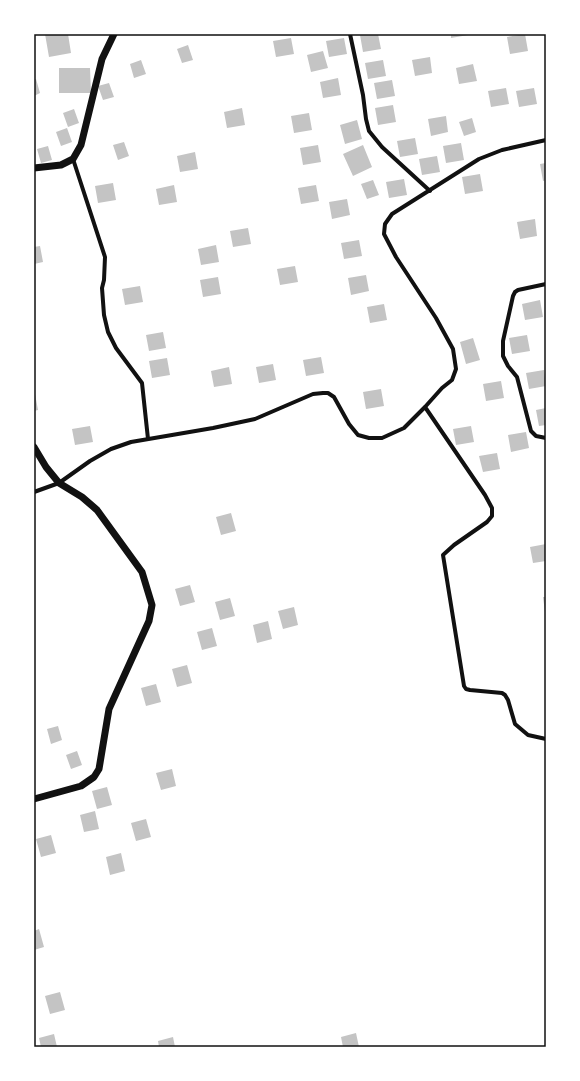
<svg xmlns="http://www.w3.org/2000/svg" width="580" height="1081" viewBox="0 0 580 1081" font-family="'PT Sans Narrow',sans-serif">
<rect width="100%" height="100%" fill="#fff"/>
<!-- building -->
<path fill="#c4c4c4" d="M45,34H68L71,53L49,57Z
M368,34H378L381,49L363,52L360,35Z
M451,34H468V35L451,38Z
M525,34L528,51L510,54L507,37Z
M291,38L294,54L276,57L273,41Z
M344,38L347,54L329,57L326,41Z
M188,45L193,60L182,63L177,49Z
M323,51L328,68L311,72L307,55Z
M430,57L432,73L415,76L412,60Z
M141,60L146,74L134,78L130,64Z
M383,60L386,76L368,79L365,63Z
M473,64L477,81L459,84L456,68Z
M59,68H90L91,93H59Z
M338,78L341,95L323,98L320,82Z
M36,79L40,93L34,96V80Z
M392,80L395,96L377,99L374,83Z
M109,83L114,97L103,100L98,86Z
M506,88L509,104L491,107L488,91Z
M534,88L537,104L519,107L516,91Z
M393,105L396,122L378,125L375,108Z
M242,108L245,125L227,128L224,112Z
M74,109L79,123L68,127L63,113Z
M309,113L312,130L294,133L291,116Z
M446,116L448,132L431,136L428,119Z
M472,118L476,132L464,136L459,122Z
M357,120L362,139L345,144L340,125Z
M67,128L72,142L61,146L56,132Z
M415,138L418,154L400,157L397,141Z
M124,142L129,156L118,160L113,145Z
M461,143L464,160L446,163L443,146Z
M318,145L321,162L303,165L300,148Z
M363,145L372,167L353,176L343,154Z
M48,146L52,160L41,163L37,149Z
M195,152L198,169L180,172L177,156Z
M437,156L440,172L422,175L419,159Z
M546,163V180L543,181L540,164Z
M480,174L483,191L465,194L462,177Z
M404,179L407,195L389,198L386,182Z
M373,180L379,195L367,199L361,184Z
M113,183L116,200L98,203L95,186Z
M174,185L177,202L159,205L156,189Z
M316,185L319,201L301,204L298,188Z
M347,199L350,215L332,219L329,202Z
M535,219L537,236L520,239L517,222Z
M248,228L251,244L233,247L230,231Z
M359,240L362,256L344,259L341,243Z
M216,245L219,262L201,265L198,249Z
M40,246L43,262L34,264V247Z
M295,266L298,282L280,285L277,269Z
M366,275L369,291L351,295L348,278Z
M218,277L221,294L203,297L200,280Z
M140,286L143,302L125,305L122,289Z
M540,300L543,317L525,320L522,304Z
M384,304L387,320L370,323L367,307Z
M163,332L166,348L149,351L146,335Z
M527,335L530,351L512,354L509,338Z
M473,338L480,360L466,364L460,342Z
M321,357L324,373L306,376L303,360Z
M167,358L170,375L152,378L149,361Z
M273,364L276,380L259,383L256,367Z
M229,367L232,384L214,387L211,371Z
M544,370L546,386L529,389L526,373Z
M501,381L504,398L486,401L483,384Z
M381,389L384,406L366,409L363,392Z
M34,394H35L38,410L34,411Z
M546,408V425L539,426L536,410Z
M90,426L93,442L75,445L72,429Z
M471,426L474,442L456,445L453,429Z
M526,432L529,448L511,452L508,435Z
M497,453L500,469L483,472L479,456Z
M231,513L236,531L221,535L216,517Z
M546,544V561L533,563L530,547Z
M190,585L195,602L180,606L175,589Z
M543,597H546V612H545Z
M230,598L235,616L220,620L215,602Z
M294,607L298,625L283,629L278,611Z
M268,621L272,639L257,643L253,625Z
M212,628L217,646L202,650L197,632Z
M187,665L192,683L177,687L172,669Z
M156,684L161,702L146,706L141,688Z
M58,726L62,740L51,744L47,729Z
M77,751L82,765L71,769L66,755Z
M172,769L176,786L161,790L156,773Z
M107,787L112,805L97,809L92,791Z
M95,811L99,829L84,832L80,815Z
M146,819L151,837L136,841L131,823Z
M51,835L56,853L41,857L36,839Z
M121,853L125,871L110,875L106,857Z
M39,929L44,947L34,950V931Z
M60,992L65,1010L50,1014L45,996Z
M356,1033L359,1047H343L341,1037Z
M54,1034L57,1047H41L39,1038Z
M173,1037L175,1047H159L158,1041Z"/>
<g fill="none" stroke-linecap="round" stroke-linejoin="round">
<!-- minor -->
<path stroke="#111" stroke-width="4" d="M350,34L363,95L366,119L369,131L382,147L430,191
M73,159L105,257L104,280L102,288L104,315L108,332L116,348L142,383L148,439
M546,284L518,290L515,292L513,296L503,341V356L508,366L517,377L531,431L536,436L546,438
M425,407L485,495L492,508V516L487,522L454,545L443,555L464,686L466,689L470,690L502,693L505,695L508,700L515,724L528,735L546,739
M34,492L59,483L90,461L111,449L131,442L213,428L255,419L313,394L323,393H328L334,397L349,424L358,435L369,438H382L404,428L425,407L442,388L452,380L456,369L453,349L436,318L396,257L384,234L385,224L392,214L479,159L502,150L546,140"/>
<!-- tertiary -->
<path stroke="#111" stroke-width="7" d="M34,168L61,165L73,159L81,145L102,59L114,34
M34,447L46,467L59,483L82,497L97,510L142,572L152,605L149,621L109,709L99,769L94,777L81,786L34,799"/>
</g>
<!-- border -->
<rect width="580" height="1081" fill="none" stroke="#ffffff" stroke-width="70"/>
<rect x="35" y="35" width="510" height="1011" fill="none" stroke="#111" stroke-width="1.5"/>
</svg>
